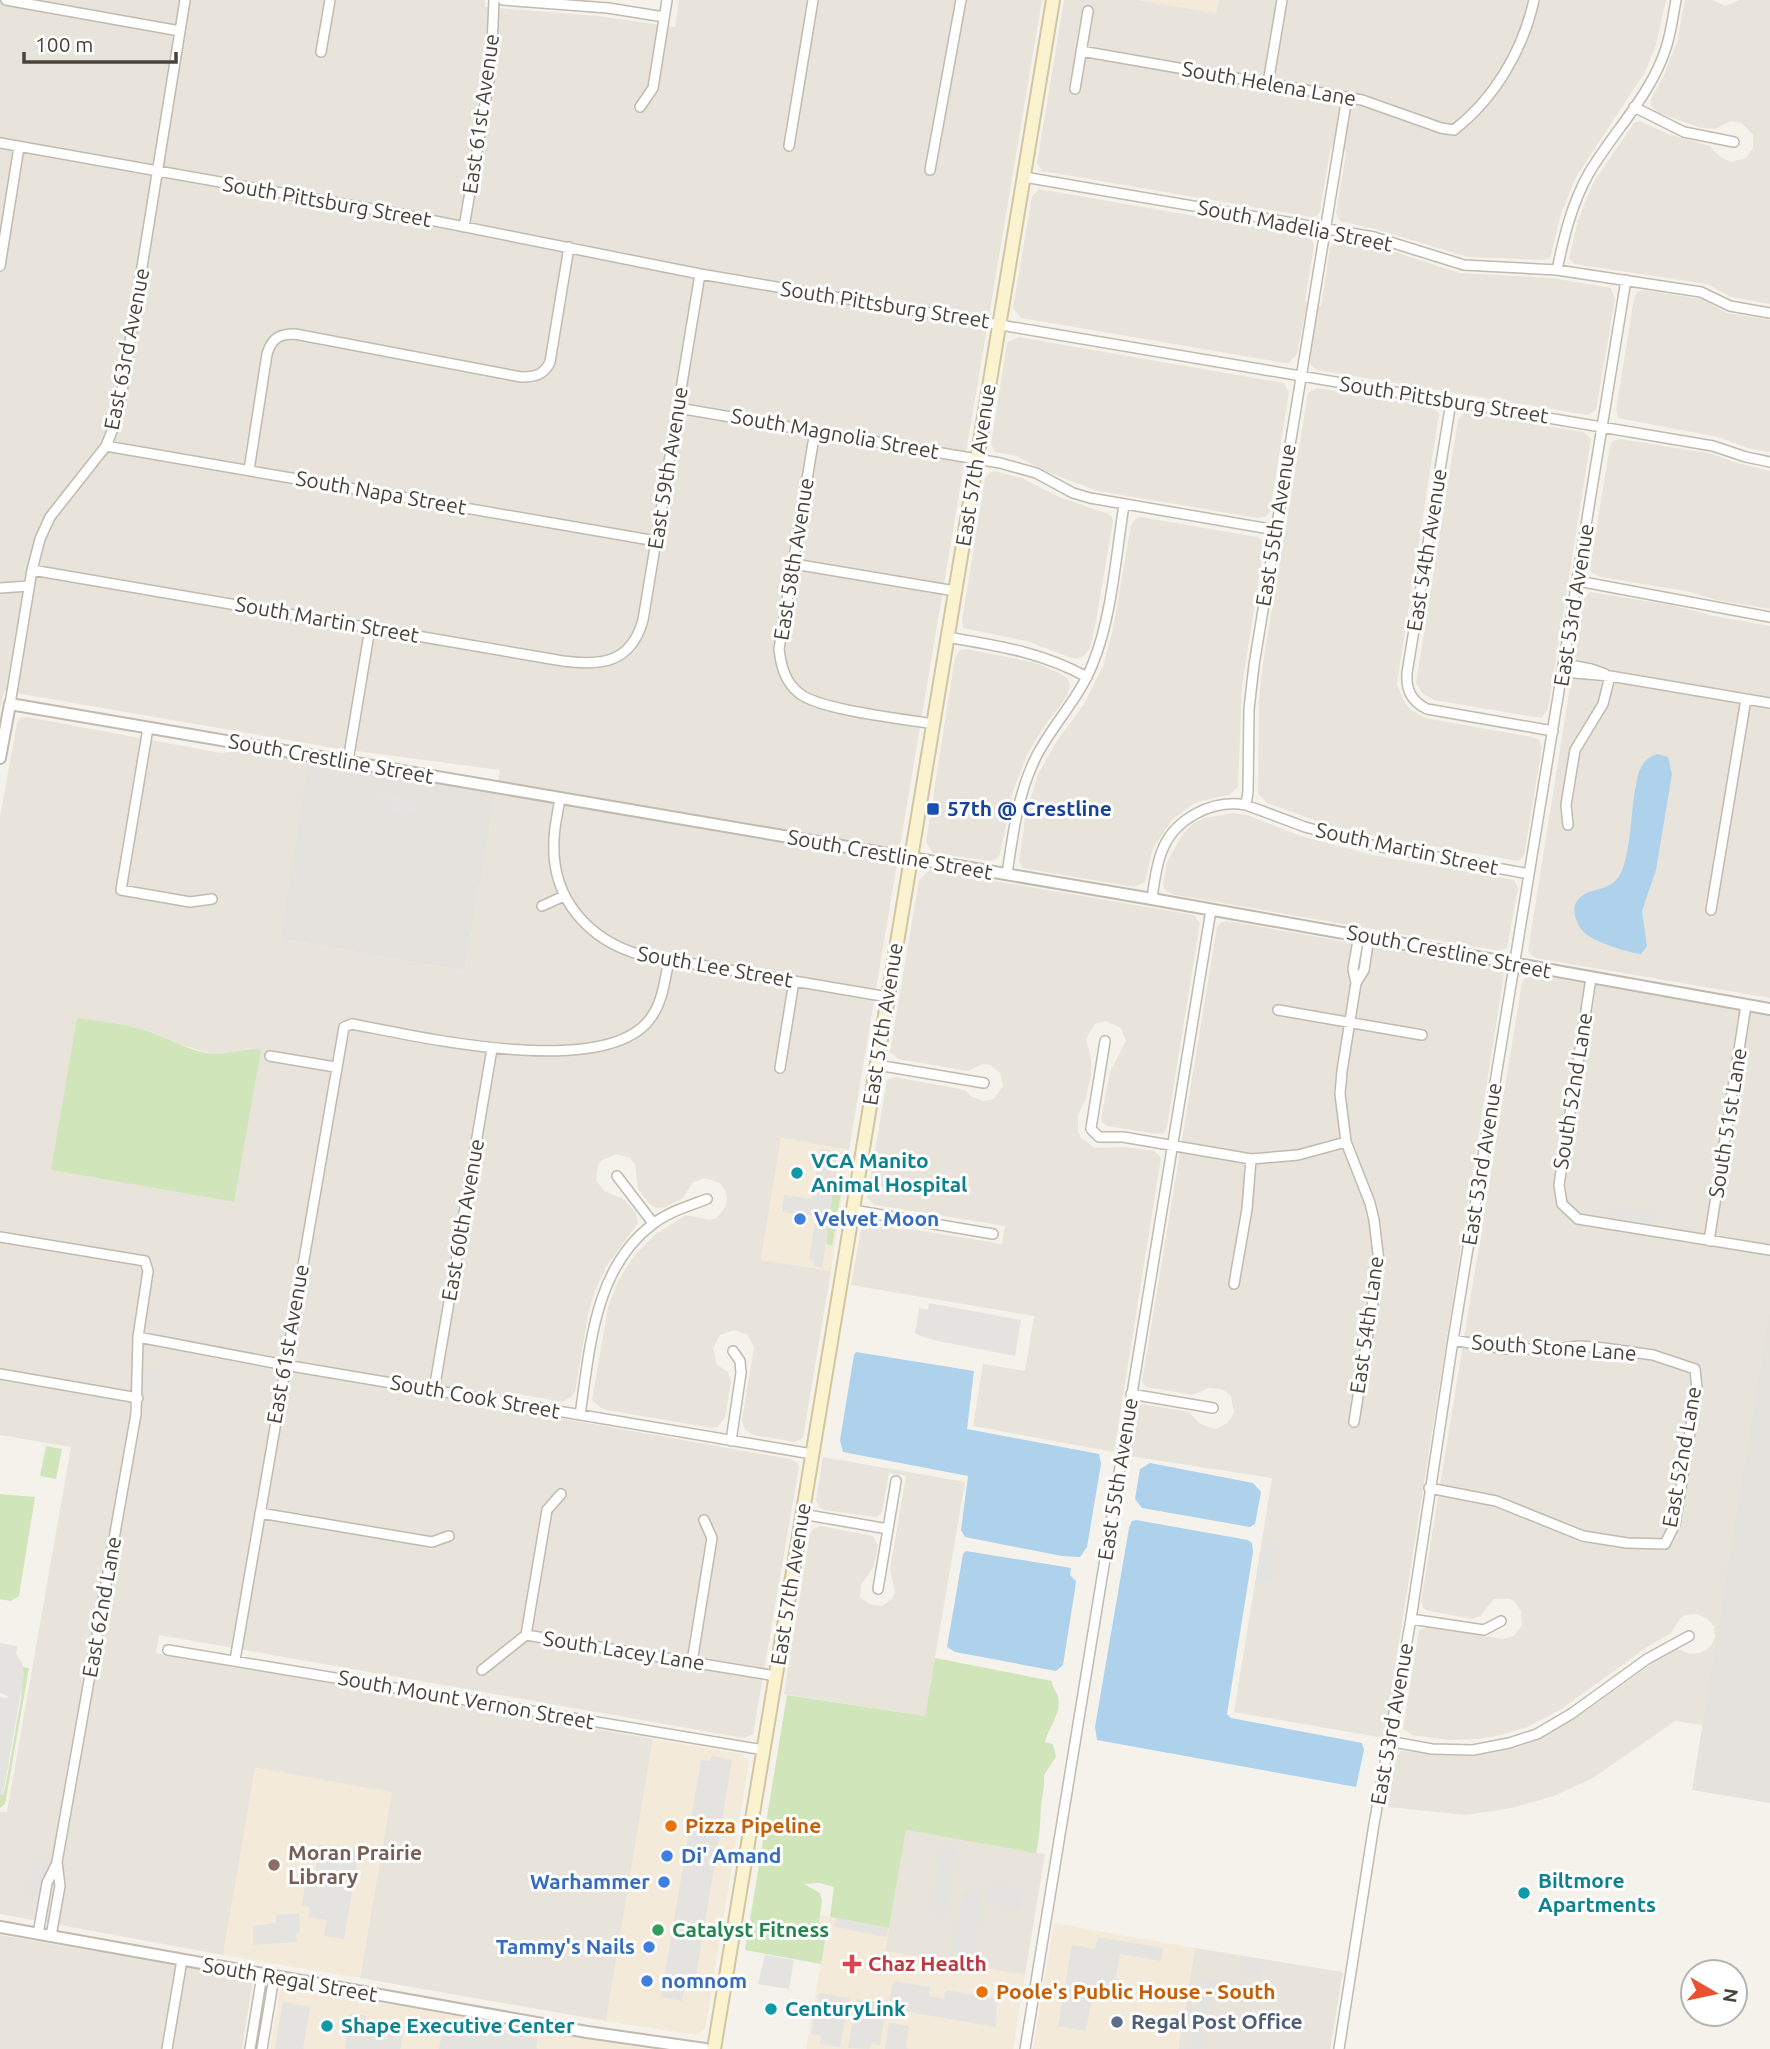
<svg xmlns="http://www.w3.org/2000/svg" width="1770" height="2049" viewBox="0 0 1770 2049" font-family="Ubuntu,sans-serif">
<rect width="100%" height="100%" fill="#f5f2ec"/>
<!-- residential -->
<path fill="#e8e4db" fill-rule="evenodd" d="M0,0H485V7L598,16L675,27L679,0H1042L849,1150L781,1138L761,1259L831,1271L803,1438L795,1442L754,1435L745,1430L742,1420L754,1347L748,1335L734,1330L720,1335L713,1348L717,1365L728,1372L731,1382L725,1418L717,1427L712,1428L607,1410L601,1408L592,1400L608,1307L619,1279L635,1255L657,1233L686,1215L710,1220L717,1218L726,1206L727,1198L725,1190L720,1183L705,1178L693,1182L683,1198L665,1207L656,1208L649,1203L638,1189L635,1164L630,1158L616,1154L602,1160L598,1165L596,1180L604,1191L624,1199L636,1213L638,1223L606,1267L595,1291L588,1314L575,1392L571,1397L562,1402L513,1393L502,1408L790,1459L798,1463L799,1467L753,1734L744,1738L159,1635L156,1653L653,1739L606,2021L360,1978L391,1793L256,1768L223,1955L0,1914V1812H7L71,1447L0,1435V817L17,723L20,718L27,717L221,753L244,751L311,761L280,939L465,971L500,770L334,748L4,691L0,710ZM137,1028L167,1041L213,1054H229L251,1048L234,1202L51,1170Z
M1064,0H1138L1216,13L1219,0H1666L1656,45L1645,72L1576,177L1561,214L1551,255L1549,259L1542,260L1468,257L1375,229L1340,221L1336,213L1346,154L1344,144L1335,142L1330,151L1320,211L1317,216L1311,217L1042,171L1037,163Z
M1685,0H1712L1725,6L1740,0H1770V304L1731,297L1707,284L1574,264L1569,258L1578,220L1593,183L1634,123L1640,121L1668,134L1710,146L1720,157L1731,162L1746,158L1753,148V135L1742,123L1731,121L1715,129L1701,128L1659,113L1651,106V99L1664,75L1677,42Z
M1039,189L1310,236L1314,245L1305,301L1307,303L1297,354L1289,363H1285L1021,318L1013,308L1032,196Z
M1337,239L1383,248L1459,273L1552,278L1611,288L1615,299L1596,410L1588,415L1317,370L1311,365L1308,354L1315,306H1321L1330,248Z
M1643,290L1701,299L1727,313L1770,320V452L1751,449L1718,437L1618,418L1616,410L1634,298L1637,292Z
M1018,337L1284,383L1289,392L1270,512L1265,517L1258,518L1098,491L1047,472L1016,456L995,452L991,444L1007,343Z
M1317,388L1432,407L1439,413L1397,684L1405,703L1411,710L1425,718L1532,737L1539,740L1542,747L1524,856L1518,861L1364,834L1322,823L1267,803L1258,793L1259,698L1264,657L1308,393Z
M1464,413L1584,432L1591,439L1548,709L1541,718L1434,700L1422,693L1416,683L1458,420Z
M1620,439L1713,454L1734,462L1770,471V609L1717,600L1686,591L1600,577L1592,573L1590,567L1610,446L1613,441Z
M994,471L1022,478L1059,497L1111,515L1113,521L1096,621L1090,648L1083,657L1074,659L1030,642L963,628L962,620L985,479L989,473Z
M1141,517L1257,537L1262,540L1264,546L1242,686L1238,787L1229,795L1196,802L1172,820L1153,848L1145,882L1134,887L1028,869L1023,868L1019,861L1026,814L1038,774L1057,741L1084,704L1103,666L1113,629L1131,525L1135,519Z
M1590,592L1671,605L1714,616L1770,626V998L1535,958L1528,951L1584,598Z
M967,649L1036,663L1061,674L1067,678L1070,685L1067,696L1041,731L1027,755L1013,791L1000,854L997,859L991,861L933,853L926,842L955,657L960,650Z
M1233,813L1247,815L1301,836L1372,855L1514,880L1518,888L1507,948L1500,951L1176,895L1166,891L1163,885L1167,862L1182,835L1194,823L1205,818Z
M929,870L1194,915L1200,923L1167,1127L1164,1133L1157,1134L1107,1126L1103,1123L1101,1118L1110,1072L1126,1041L1121,1028L1106,1021L1095,1024L1086,1039L1091,1058V1074L1086,1098L1078,1115V1131L1081,1138L1095,1148L1126,1147L1155,1151L1161,1158L1114,1452L973,1426L983,1364L1025,1371L1034,1316L851,1285L861,1229L868,1222L1002,1244L1005,1226L875,1205L867,1198L887,1080L895,1077L965,1090L972,1097L984,1101L994,1099L1003,1086L1000,1073L990,1065L982,1064L968,1071L898,1059L890,1052L919,880Z
M1227,921L1498,968L1504,974L1384,1738L1234,1712L1272,1478L1129,1456L1137,1409L1142,1404L1189,1412L1199,1423L1211,1428L1216,1429L1227,1423L1234,1413L1231,1396L1222,1389L1208,1388L1193,1395L1146,1387L1142,1382L1217,927L1222,922Z
M1528,974L1770,1014V1315L1703,1725L1675,1721L1593,1778L1554,1796L1512,1808L1466,1815L1388,1807L1396,1757L1401,1751L1455,1756L1476,1755L1503,1751L1528,1744L1571,1721L1665,1654L1677,1649L1690,1654L1700,1653L1710,1647L1715,1637L1714,1627L1708,1619L1697,1614L1685,1615L1680,1619L1670,1634L1650,1645L1560,1710L1527,1727L1501,1735L1478,1739L1449,1740L1412,1735L1403,1729L1419,1630L1427,1627L1503,1639L1514,1636L1522,1625L1521,1611L1514,1601L1509,1599H1494L1480,1616L1473,1619L1429,1611L1423,1608L1421,1602L1522,982Z
M823,1457L965,1482L925,1716L784,1694L810,1534L814,1528L821,1526L873,1536L878,1546L874,1566L861,1585L860,1597L869,1604L882,1606L892,1599L895,1591L890,1570L906,1476L889,1473L882,1512L877,1517L824,1510L818,1506L816,1499Z
M906,1830L1045,1854L1025,1975L885,1951Z
M0,1935L253,1979L242,2049H0Z
M1195,1948L1343,1972L1330,2049H1178Z"/>
<!-- commercial -->
<path fill="#f4eada" d="M1138,0H1219L1216,13Z
M781,1138L849,1150L831,1271L761,1260Z
M653,1739L742,1754L749,1762L706,2025L704,2030L697,2035L606,2021Z
M255,1768L392,1792L360,1978L223,1955Z
M820,1915L889,1928L885,1951L1025,1975L1013,2049H806L826,1935L817,1929Z
M1054,1923L1195,1948L1178,2049H1033Z
M281,1984L412,2008L649,2049H270Z"/>
<!-- industrial -->
<path fill="#e5e2dd" d="M309,761L496,793L465,971L280,939Z
M1769,1314L1770,1315V1803L1692,1790Z"/>
<!-- green -->
<path fill="#d0e5b9" d="M77,1018C96,1021 117,1023 136,1028C162,1034 185,1051 213,1054C230,1055 244,1047 261,1050L234,1202L51,1170Z
M834,1180L843,1181L832,1246L826,1244Z
M46,1446L62,1449L56,1479L40,1476Z
M0,1494L35,1497L19,1596L11,1601L0,1599Z
M935,1658L1052,1681C1052,1688 1056,1690 1058,1697C1062,1713 1048,1728 1045,1742L1053,1744L1056,1757L1044,1775C1045,1787 1042,1796 1041,1808C1040,1824 1040,1837 1036,1853L906,1830L889,1928L830,1917L834,1887L820,1883L804,1884L820,1893L822,1901L818,1929L823,1930L826,1935L821,1964L745,1950L787,1695L925,1716Z
M23,1667L29,1668L5,1804L0,1808V1795H3L6,1784L21,1699Z"/>
<!-- parking -->
<path fill="#e4e3e0" d="M377,792H380L424,800L410,816L388,813L390,802L376,797Z
M820,1149L839,1151L822,1268L814,1266V1261L809,1260L816,1216L782,1212L784,1195L812,1199Z
M1615,1207L1658,1215L1656,1225L1613,1217Z
M929,1303L1021,1320L1015,1356L933,1340L915,1334L919,1308L928,1310Z
M137,1369H156V1393L137,1392Z
M1262,1541L1278,1543L1272,1583L1256,1580Z
M0,1643L18,1646L16,1654L22,1663L24,1674L3,1795H0V1697L7,1698L8,1696L0,1693Z
M712,1756L732,1760L695,1982L686,1981L682,2001L661,1997L701,1760L710,1761Z
M320,1845L359,1851L344,1939L324,1936L327,1920L308,1917L310,1907L302,1905L306,1879L314,1880Z
M942,1845L959,1847L955,1873H949L947,1887L952,1889L948,1915L931,1912Z
M34,1860L51,1863L45,1901L28,1898Z
M989,1884L1024,1890L1020,1909L986,1903Z
M964,1891L983,1894L972,1954L954,1951Z
M299,1913L300,1933L296,1934L297,1942L253,1945V1926L276,1923V1915Z
M836,1918L888,1928L887,1937L834,1927Z
M1098,1937L1163,1948L1161,1961L1120,1954L1113,1994L1093,1991L1086,2031L1058,2026L1072,1945L1095,1949Z
M765,1955L794,1960L789,1989L758,1984Z
M1245,1956L1264,1960L1261,1979L1242,1976Z
M1202,1976L1221,1979L1217,2003L1209,2002L1201,2049H1180L1181,2046L1190,2047L1195,2021L1185,2019L1187,2006L1197,2007Z
M893,1981L930,1987L929,1996L944,1999L946,1990L997,1999L996,2027L891,2009L893,2001H889Z
M819,1993L849,1998L840,2047L820,2044L821,2036L811,2034Z
M856,1999L887,2004L880,2045L871,2044L869,2049L848,2048Z
M283,2002L310,2007L303,2049H275Z
M349,2013L366,2016L364,2035L387,2039L390,2028L404,2031L400,2049H345Z
M444,2022L538,2038L536,2047L538,2049H439Z
M889,2023L909,2026L906,2046L908,2049H885Z"/>
<!-- water -->
<path fill="#aed1ec" d="M1657,754L1668,757L1672,774L1656,870L1642,911L1647,946L1641,954C1629,953 1595,942 1586,934C1580,929 1577,923 1575,916C1574,911 1574,905 1577,901C1589,884 1613,896 1623,868C1633,838 1630,803 1639,772C1643,763 1646,758 1657,754Z
M856,1352L974,1371L967,1429L1099,1454L1101,1464L1087,1547L1080,1557L1062,1556L965,1537L961,1530L968,1476L843,1452L840,1440L854,1355Z
M1150,1463L1253,1483L1261,1492L1255,1524L1250,1527L1142,1508L1135,1499L1140,1469Z
M1136,1520L1248,1540L1252,1543L1253,1552L1227,1714L1231,1718L1362,1743L1364,1750L1356,1787L1097,1740L1095,1727L1129,1528L1132,1521Z
M966,1551L1071,1568L1070,1575L1076,1581L1075,1589L1063,1665L1056,1671L955,1652L947,1647L963,1554Z"/>
<g fill="none" stroke-linecap="round" stroke-linejoin="round">
<defs>
<path id="minor" d="M6,0L180,31
M503,0L608,8L664,17
M1081,51L1362,100L1441,128L1454,130C1495,98 1523,50 1534,0
M321,52L330,0
M1268,83L1282,0
M1075,89L1088,11
M640,107L653,88L667,0
M1634,107L1684,132L1734,142
M0,143L395,213L700,274L1713,446L1746,457L1770,462
M789,146L813,0
M930,170L961,0
M1024,177L1374,237L1464,265L1557,270L1701,292L1730,306L1770,313
M464,227L491,69L494,0
M0,266L19,147
M1557,270C1564,236 1572,203 1589,173C1614,131 1651,95 1666,48C1671,33 1673,16 1676,0
M1451,402L1407,673C1406,690 1411,701 1427,709L1553,731
M678,408L1000,463L1036,473L1073,493L1090,498L1276,530
M815,431L779,649C781,666 785,682 799,693C819,710 904,719 933,724
M106,446L656,541
M249,470L267,354C272,338 279,334 295,334L521,377C535,377 544,375 550,362L569,247
M794,564L955,591
M32,570L563,661C602,666 631,663 643,620L700,274
M1578,581L1770,617
M0,588L29,586
M947,637C999,646 1041,652 1087,677
M1564,664L1591,669L1605,674
M1563,672L1610,676L1770,703
M10,704L32,570L40,539L50,517L106,446L118,416L185,0
M148,728L121,890L190,902L212,899
M348,761L370,628
M560,798C558,812 554,827 554,841C551,898 588,940 641,955L888,997
M1246,805L1305,827L1371,845L1529,874
M1568,825L1566,805L1575,750L1603,704L1610,676
M1007,874C1013,833 1018,792 1037,755C1054,723 1080,697 1093,663C1112,617 1116,554 1124,505
M1152,899C1154,883 1156,866 1162,851C1174,819 1212,799 1246,805L1248,792L1249,709L1254,665L1347,97
M542,906L564,896
M1711,910L1746,699
M1591,978L1559,1185L1562,1204L1578,1219L1770,1250
M1356,983L1353,969L1359,935
M1278,1010L1422,1035
M1105,1041L1092,1122L1091,1129L1099,1137H1123L1251,1159L1298,1155L1346,1142
M270,1056L335,1067
M877,1065L984,1083
M780,1068L794,981
M617,1176L653,1223
M853,1210L993,1234
M0,1237L145,1261L148,1271L138,1337L136,1414L57,1862L60,1886L51,1936
M1709,1241L1746,1005
M1234,1284L1247,1209L1251,1159
M138,1337L285,1365L812,1454
M0,1374L138,1398
M434,1390L492,1049
M1131,1394L1213,1408
M580,1415C590,1348 594,1268 653,1224C668,1212 689,1206 707,1199
M1354,1422L1379,1262L1374,1220L1370,1203L1346,1142L1340,1094L1342,1071L1356,983L1364,970L1369,937
M731,1441L741,1373L740,1361L733,1351
M1429,1488L1496,1501L1583,1536L1627,1543L1665,1544L1675,1524L1697,1389L1695,1369L1653,1355L1604,1348L1580,1346L1553,1349H1505L1453,1340
M260,1513L432,1542L449,1536
M802,1514L888,1529
M878,1589L896,1481
M1411,1619L1484,1630L1501,1621
M526,1635L547,1510L561,1494
M168,1650L764,1750
M235,1660L344,1027L352,1024C416,1036 610,1082 652,1016C663,1000 665,979 669,960
M692,1662L712,1538L704,1520
M482,1670L526,1635L776,1676
M1388,1741L1432,1749L1473,1750L1509,1743L1537,1734L1571,1714L1647,1659L1689,1636
M38,1934L47,1883L57,1863
M167,2049L182,1960
M250,2049L262,1975
M262,2049L274,1977
M1025,2049L1211,910
M1339,2049L1374,1824L1411,1619L1453,1340L1626,280"/>
<path id="tertiary" d="M0,758L10,704L1152,899L1770,1009
M0,1927L587,2032L705,2049"/>
<path id="secondary" d="M714,2049L1053,0"/>
</defs>
<!-- minor casing -->
<use href="#minor" stroke="#c0baaf" stroke-width="12"/>
<!-- tertiary casing -->
<use href="#tertiary" stroke="#c0baaf" stroke-width="14"/>
<!-- secondary casing -->
<use href="#secondary" stroke="#d1c69f" stroke-width="16"/>
<!-- minor -->
<use href="#minor" stroke="#fff" stroke-width="9"/>
<!-- tertiary -->
<use href="#tertiary" stroke="#fff" stroke-width="10"/>
<!-- secondary -->
<use href="#secondary" stroke="#fbf2d0" stroke-width="12"/>
</g>
<!-- markers -->
<rect fill="#1a4fb4" stroke="#fff" stroke-width="2.5" x="926" y="802" width="14" height="14" rx="3.5"/>
<g fill="#0f9aa8" stroke="#fff" stroke-width="2.5">
<circle cx="797" cy="1173" r="7"/>
<circle cx="1524" cy="1893" r="7"/>
<circle cx="771" cy="2009" r="7"/>
<circle cx="327" cy="2026" r="7"/>
</g>
<g fill="#3f7fe0" stroke="#fff" stroke-width="2.5">
<circle cx="800" cy="1219" r="7"/>
<circle cx="667" cy="1856" r="7"/>
<circle cx="664" cy="1882" r="7"/>
<circle cx="649" cy="1947" r="7"/>
<circle cx="647" cy="1981" r="7"/>
</g>
<g fill="#e8710a" stroke="#fff" stroke-width="2.5">
<circle cx="671" cy="1826" r="7"/>
<circle cx="982" cy="1992" r="7"/>
</g>
<circle fill="#8d6e63" stroke="#fff" stroke-width="2.5" cx="274" cy="1865" r="7"/>
<circle fill="#2e9e5b" stroke="#fff" stroke-width="2.5" cx="658" cy="1930" r="7"/>
<path fill="#e0444e" stroke="#fff" stroke-width="2.5" d="M848.5 1953.5h7v7h7v7h-7v7h-7v-7h-7v-7h7z"/>
<circle fill="#5c6f8a" stroke="#fff" stroke-width="2.5" cx="1117" cy="2022" r="7"/>
<g text-anchor="middle" stroke-width="6" stroke-linejoin="round" paint-order="stroke">
<!-- street labels -->
<g font-size="21" fill="#49443a" stroke="#fff">
<text transform="translate(1269 84) rotate(10)" y="7">South Helena Lane</text>
<text transform="translate(481 114) rotate(-82)" y="7">East 61st Avenue</text>
<text transform="translate(327 202) rotate(10)" y="7">South Pittsburg Street</text>
<text transform="translate(1295 226) rotate(11)" y="7">South Madelia Street</text>
<text transform="translate(885 305) rotate(9)" y="7">South Pittsburg Street</text>
<text transform="translate(127 349) rotate(-79)" y="7">East 63rd Avenue</text>
<text transform="translate(1444 400) rotate(9)" y="7">South Pittsburg Street</text>
<text transform="translate(835 434) rotate(10)" y="7">South Magnolia Street</text>
<text transform="translate(976 465) rotate(-81)" y="7">East 57th Avenue</text>
<text transform="translate(668 468) rotate(-81)" y="7">East 59th Avenue</text>
<text transform="translate(381 493) rotate(10)" y="7">South Napa Street</text>
<text transform="translate(1276 525) rotate(-81)" y="7">East 55th Avenue</text>
<text transform="translate(1427 550) rotate(-81)" y="7">East 54th Avenue</text>
<text transform="translate(794 559) rotate(-81)" y="7">East 58th Avenue</text>
<text transform="translate(1574 605) rotate(-81)" y="7">East 53rd Avenue</text>
<text transform="translate(327 620) rotate(10)" y="7">South Martin Street</text>
<text transform="translate(331 759) rotate(10)" y="7">South Crestline Street</text>
<text transform="translate(1407 849) rotate(12)" y="7">South Martin Street</text>
<text transform="translate(890 855) rotate(10)" y="7">South Crestline Street</text>
<text transform="translate(1449 952) rotate(11)" y="7">South Crestline Street</text>
<text transform="translate(715 967) rotate(10)" y="7">South Lee Street</text>
<text transform="translate(883 1024) rotate(-81)" y="7">East 57th Avenue</text>
<text transform="translate(1573 1091) rotate(-81)" y="7">South 52nd Lane</text>
<text transform="translate(1728 1123) rotate(-81)" y="7">South 51st Lane</text>
<text transform="translate(1482 1164) rotate(-81)" y="7">East 53rd Avenue</text>
<text transform="translate(463 1220) rotate(-80)" y="7">East 60th Avenue</text>
<text transform="translate(1367 1325) rotate(-82)" y="7">East 54th Lane</text>
<text transform="translate(288 1344) rotate(-80)" y="7">East 61st Avenue</text>
<text transform="translate(1554 1348) rotate(4)" y="7">South Stone Lane</text>
<text transform="translate(475 1397) rotate(10)" y="7">South Cook Street</text>
<text transform="translate(1682 1457) rotate(-80)" y="7">East 52nd Lane</text>
<text transform="translate(1118 1479) rotate(-81)" y="7">East 55th Avenue</text>
<text transform="translate(791 1584) rotate(-81)" y="7">East 57th Avenue</text>
<text transform="translate(102 1607) rotate(-80)" y="7">East 62nd Lane</text>
<text transform="translate(624 1651) rotate(9)" y="7">South Lacey Lane</text>
<text transform="translate(466 1700) rotate(10)" y="7">South Mount Vernon Street</text>
<text transform="translate(1392 1724) rotate(-80)" y="7">East 53rd Avenue</text>
<text transform="translate(290 1980) rotate(10)" y="7">South Regal Street</text>
</g>
<!-- transit labels -->
<g font-size="21" font-weight="bold" fill="#164399" stroke="#fff" text-anchor="start">
<text x="947" y="816">57th @ Crestline</text>
</g>
<!-- culture labels -->
<g font-size="21" font-weight="bold" fill="#0d838f" stroke="#fff" text-anchor="start">
<text x="811" y="1168">VCA Manito<tspan x="811" dy="24">Animal Hospital</tspan></text>
<text x="1538" y="1888">Biltmore<tspan x="1538" dy="24">Apartments</tspan></text>
<text x="785" y="2016">CenturyLink</text>
<text x="341" y="2033">Shape Executive Center</text>
</g>
<!-- shop labels -->
<g font-size="21" font-weight="bold" fill="#366cbe" stroke="#fff" text-anchor="start">
<text x="814" y="1226">Velvet Moon</text>
<text x="681" y="1863">Di' Amand</text>
<text x="650" y="1889" text-anchor="end">Warhammer</text>
<text x="635" y="1954" text-anchor="end">Tammy's Nails</text>
<text x="661" y="1988">nomnom</text>
</g>
<!-- food labels -->
<g font-size="21" font-weight="bold" fill="#c56008" stroke="#fff" text-anchor="start">
<text x="685" y="1833">Pizza Pipeline</text>
<text x="996" y="1999">Poole's Public House - South</text>
</g>
<!-- education labels -->
<g font-size="21" font-weight="bold" fill="#785e54" stroke="#fff" text-anchor="start">
<text x="288" y="1860">Moran Prairie<tspan x="288" dy="24">Library</tspan></text>
</g>
<!-- leisure labels -->
<g font-size="21" font-weight="bold" fill="#27864d" stroke="#fff" text-anchor="start">
<text x="672" y="1937">Catalyst Fitness</text>
</g>
<!-- health labels -->
<g font-size="21" font-weight="bold" fill="#be3a42" stroke="#fff" text-anchor="start">
<text x="868" y="1971">Chaz Health</text>
</g>
<!-- service labels -->
<g font-size="21" font-weight="bold" fill="#4e5e75" stroke="#fff" text-anchor="start">
<text x="1131" y="2029">Regal Post Office</text>
</g>
</g>
<!-- north arrow -->
<g transform="translate(1714 1993) rotate(99)"><circle r="33" fill="#ffffff" stroke="#b6b4b0" stroke-width="2"/>
<path d="M0-5L12 26L0 18L-12 26Z" fill="#e9512f"/>
<text y="-10" font-size="19" font-weight="bold" text-anchor="middle" fill="#49443a">N</text>
</g>
<!-- scale -->
<path d="M24 52v10h152v-10" fill="none" stroke="#49443a" stroke-width="3.5"/>
<text x="35" y="52" font-size="21" fill="#49443a" stroke="#ffffff" stroke-width="5" paint-order="stroke">100 m</text>
</svg>
